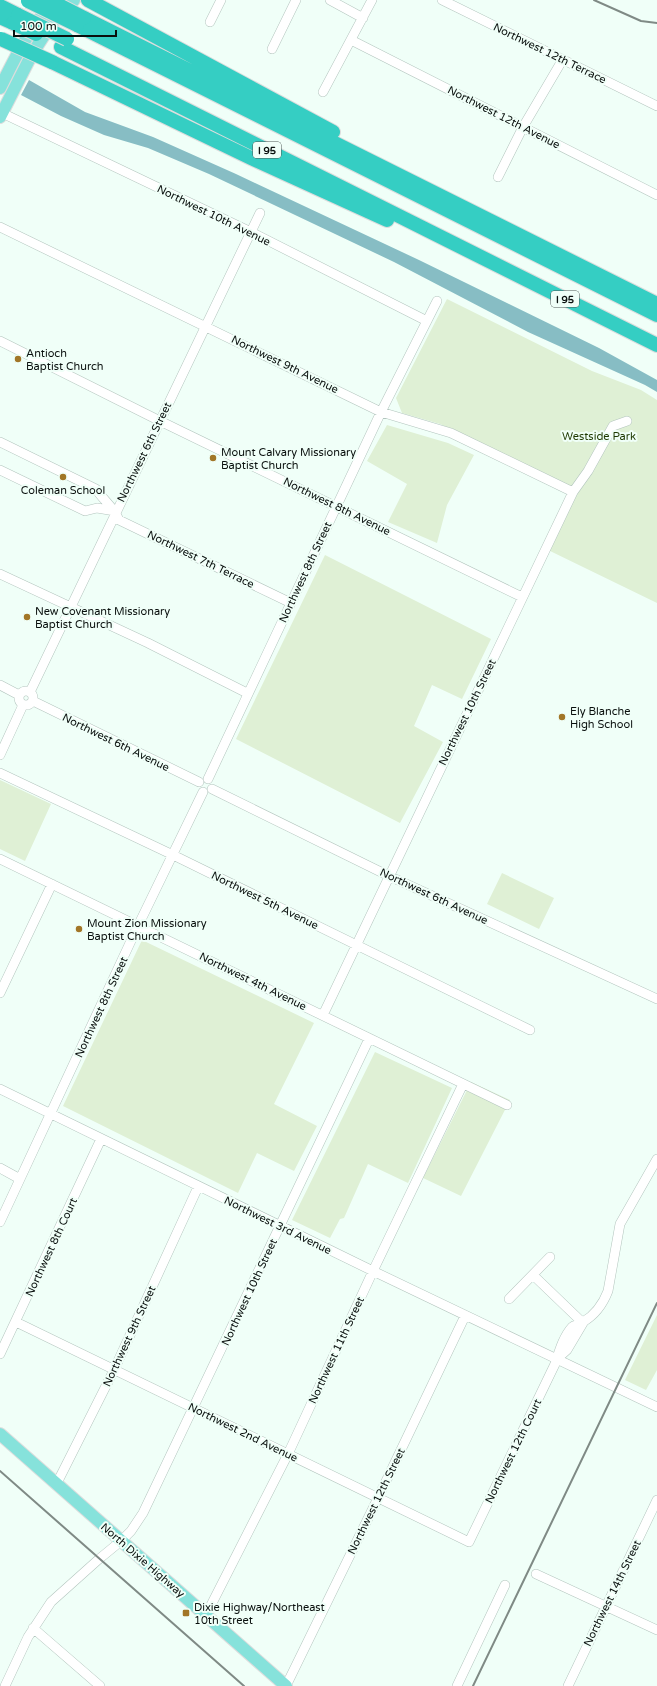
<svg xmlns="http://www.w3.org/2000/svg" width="657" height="1686" viewBox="0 0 657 1686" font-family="'Varela Round',sans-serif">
<rect width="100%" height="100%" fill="#f0fff8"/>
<!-- green -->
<path fill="#dff0d5" d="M447,299L592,371L641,390L657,400V603L548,550L576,490L523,463L440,424L402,413L396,398Z
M387,425L448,443L474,455L447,505L437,543L388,522L407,484L367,461Z
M325,555L491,639L462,699L432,685L414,726L443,742L400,823L236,739Z
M0,780L51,804L25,861L0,849Z
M502,873L554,898L539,929L487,904Z
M142,940L314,1023L274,1104L317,1126L294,1171L257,1153L238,1193L63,1106Z
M375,1052L452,1088L408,1183L368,1164L344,1218L340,1219L330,1238L292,1220Z
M471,1082L510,1100L461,1196L423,1178Z
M657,1315V1370L646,1390L625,1380Z"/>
<!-- water -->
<path fill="#87bdc4" d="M29,80L85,112L153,137L236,174L419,260L599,348L657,380V392L645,385L528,332L394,262L209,174L148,148L104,135L61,116L21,95Z"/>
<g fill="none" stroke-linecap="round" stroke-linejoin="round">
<defs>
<path id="minor" d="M330,0L363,18
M442,0L657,106
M210,22L221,0
M351,40L657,195
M272,49L296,0
M323,92L372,0
M0,112L251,232L427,321
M498,177L523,127L563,59
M0,227L381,412L451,433L573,492
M0,341L160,421L522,597
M0,442L96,489C103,500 114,507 119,520L291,603
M0,470L85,511L97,508L115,511
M0,574L148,643L247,693
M0,685L19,695
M19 698a7 7 0 1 1 14 0a7 7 0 1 1-14 0Z
M30,692L260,213
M33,701L199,782
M0,755L23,705
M0,773L173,855L530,1030
M208,779L381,412L437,301
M212,789L389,876L657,999
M0,859L507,1105
M0,993L52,884
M323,1015L573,492L588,471L613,426L627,421
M0,1089L373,1271L657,1407
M0,1168L20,1179
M0,1222L136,930L203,792
M533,1275L583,1323
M509,1299L550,1257
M16,1322L469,1542L555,1364C559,1352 563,1337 572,1327C575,1324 580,1325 583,1322C595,1315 603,1304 608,1291L620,1224L657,1159
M0,1354L101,1139
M558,1358L567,1350L583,1323
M57,1483L114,1370L198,1187
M536,1574L657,1630
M206,1615L288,1454L373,1271L463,1084
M33,1628L100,1686
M5,1686L28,1637L51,1602L99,1559L121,1541L131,1531L143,1513L369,1039
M286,1686L378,1498L465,1316
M457,1686L505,1585
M568,1686L657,1500"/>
<path id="major" d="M0,88C15,58 29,28 52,4
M0,117L32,54L52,23L74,0
M0,1434L286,1686"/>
<path id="highway" d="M88,0L333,132
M0,6L18,15
M0,17L13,23
M84,18L657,304
M77,25L657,315
M61,47L657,345
M52,62L251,158L387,220"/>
</defs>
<!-- minor casing -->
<use href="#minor" stroke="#b3c5be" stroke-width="10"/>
<!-- major casing -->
<use href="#major" stroke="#ddd" stroke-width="14"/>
<!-- highway casing -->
<use href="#highway" stroke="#ddd" stroke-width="16"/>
<!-- minor -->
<use href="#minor" stroke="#fff" stroke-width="9"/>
<!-- major -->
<use href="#major" stroke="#86e2db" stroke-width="12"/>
<!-- highway -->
<use href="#highway" stroke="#35cec3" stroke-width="14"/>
<!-- rail -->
<path stroke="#7f8a85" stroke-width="2" d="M594,0L641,21L657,23
M0,1471L244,1686
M473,1686L657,1303"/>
<defs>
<path id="highway-bridge" d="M49,0L84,18
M28,1L77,25
M18,15L67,39
M13,23L36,34
M1,39L52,62"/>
</defs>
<!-- highway-bridge casing -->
<use href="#highway-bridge" stroke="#ddd" stroke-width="16" stroke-linecap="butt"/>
<!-- highway-bridge -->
<use href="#highway-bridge" stroke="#35cec3" stroke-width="14"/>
</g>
<!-- markers -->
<g fill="#a27627" stroke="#f0fff8" stroke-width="1.5">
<circle cx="18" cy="359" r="4"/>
<circle cx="213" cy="458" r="4"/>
<circle cx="63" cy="477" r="4"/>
<circle cx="27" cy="617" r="4"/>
<circle cx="562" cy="717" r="4"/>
<circle cx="79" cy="929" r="4"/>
<rect x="182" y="1609" width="8" height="8" rx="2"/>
</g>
<g text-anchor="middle" stroke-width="4" stroke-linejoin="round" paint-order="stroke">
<!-- shield labels -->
<g fill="#f0fff8" stroke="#4e5754" stroke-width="1">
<rect x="253" y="142" width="28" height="16" rx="3"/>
<rect x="551" y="291" width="28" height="16" rx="3"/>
</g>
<g font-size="10" font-weight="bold" fill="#090f0d">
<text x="267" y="154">I 95</text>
<text x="565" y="303">I 95</text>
</g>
<!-- street labels -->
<g font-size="11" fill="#090f0d" stroke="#f0fff8">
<text transform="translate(550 53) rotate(26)" y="4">Northwest 12th Terrace</text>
<text transform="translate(504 117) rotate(27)" y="4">Northwest 12th Avenue</text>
<text transform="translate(214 215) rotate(26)" y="4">Northwest 10th Avenue</text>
<text transform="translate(285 364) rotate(26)" y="4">Northwest 9th Avenue</text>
<text transform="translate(144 452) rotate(-64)" y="4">Northwest 6th Street</text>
<text transform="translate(337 506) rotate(26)" y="4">Northwest 8th Avenue</text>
<text transform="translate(201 559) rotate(26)" y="4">Northwest 7th Terrace</text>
<text transform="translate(305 572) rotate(-65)" y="4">Northwest 8th Street</text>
<text transform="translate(467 712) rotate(-64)" y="4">Northwest 10th Street</text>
<text transform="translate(116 742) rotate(26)" y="4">Northwest 6th Avenue</text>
<text transform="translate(434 896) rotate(25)" y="4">Northwest 6th Avenue</text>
<text transform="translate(265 900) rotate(26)" y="4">Northwest 5th Avenue</text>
<text transform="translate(253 981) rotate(26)" y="4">Northwest 4th Avenue</text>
<text transform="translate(101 1007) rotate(-65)" y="4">Northwest 8th Street</text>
<text transform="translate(278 1225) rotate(26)" y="4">Northwest 3rd Avenue</text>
<text transform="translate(51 1247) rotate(-65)" y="4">Northwest 8th Court</text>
<text transform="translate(249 1292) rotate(-65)" y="4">Northwest 10th Street</text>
<text transform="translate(129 1336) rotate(-65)" y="4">Northwest 9th Street</text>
<text transform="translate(336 1350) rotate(-65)" y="4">Northwest 11th Street</text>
<text transform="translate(243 1432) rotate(26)" y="4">Northwest 2nd Avenue</text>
<text transform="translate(513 1451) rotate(-64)" y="4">Northwest 12th Court</text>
<text transform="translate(376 1501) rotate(-64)" y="4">Northwest 12th Street</text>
<text transform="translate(143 1560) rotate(41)" y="4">North Dixie Highway</text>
<text transform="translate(612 1593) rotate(-64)" y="4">Northwest 14th Street</text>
</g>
<!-- poi labels -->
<g font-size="11" fill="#090f0d" stroke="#f0fff8" text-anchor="start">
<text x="26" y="357">Antioch<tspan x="26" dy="13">Baptist Church</tspan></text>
<text x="221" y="456">Mount Calvary Missionary<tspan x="221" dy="13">Baptist Church</tspan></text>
<text x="63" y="494" text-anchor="middle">Coleman School</text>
<text x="35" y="615">New Covenant Missionary<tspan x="35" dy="13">Baptist Church</tspan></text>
<text x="570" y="715">Ely Blanche<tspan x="570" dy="13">High School</tspan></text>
<text x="87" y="927">Mount Zion Missionary<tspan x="87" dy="13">Baptist Church</tspan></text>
<text x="194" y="1611">Dixie Highway/Northeast<tspan x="194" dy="13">10th Street</tspan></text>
</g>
<!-- park labels -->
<g font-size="11" fill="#1e3901" stroke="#f0fff8">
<text x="599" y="440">Westside Park</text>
</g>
</g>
<!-- scale -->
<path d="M14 30v6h102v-6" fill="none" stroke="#090f0d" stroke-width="2"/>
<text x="20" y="30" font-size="12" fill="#090f0d" stroke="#f0fff8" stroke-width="3" paint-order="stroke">100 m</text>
</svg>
